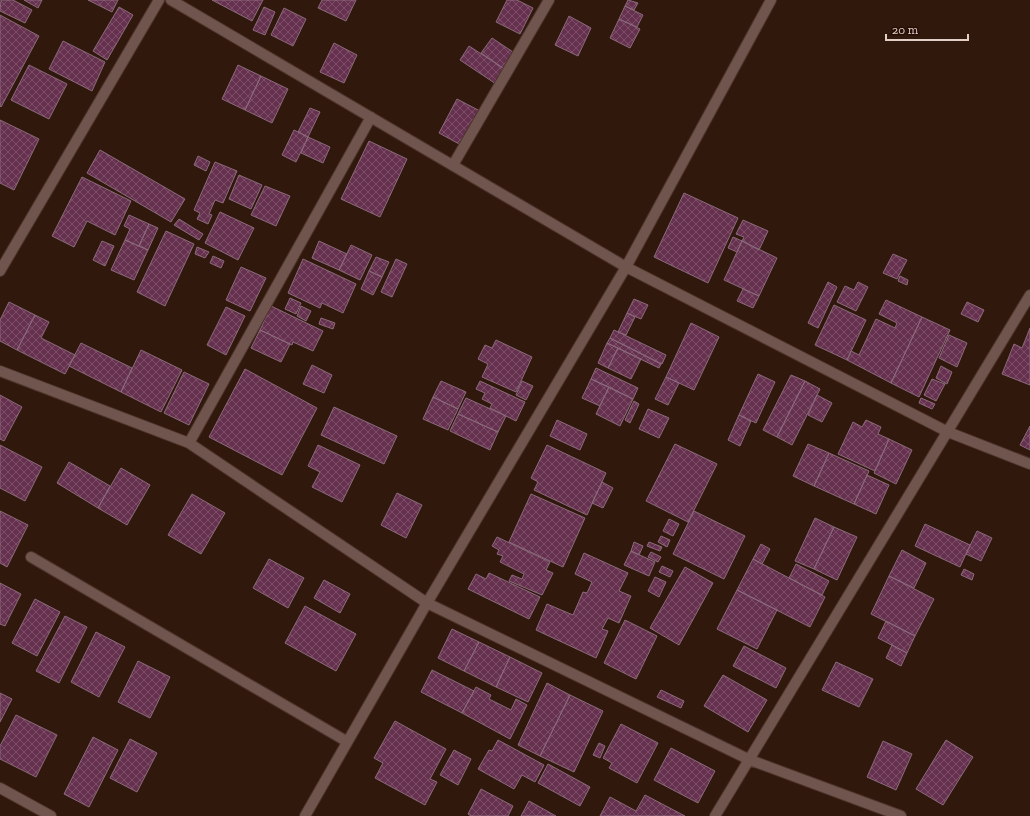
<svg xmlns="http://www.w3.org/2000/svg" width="1030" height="816" viewBox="0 0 1030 816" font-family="'Zilla Slab',serif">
<defs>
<pattern id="building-cross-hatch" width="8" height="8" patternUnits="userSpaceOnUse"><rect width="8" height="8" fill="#66314f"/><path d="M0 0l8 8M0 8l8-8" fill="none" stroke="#7c4e67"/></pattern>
</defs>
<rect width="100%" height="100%" fill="#31180d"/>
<!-- building -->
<path fill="url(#building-cross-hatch)" stroke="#8a6b7b" d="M1,0H13L32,10L25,23L0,11Z
M24,0H42L38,8Z
M88,0H118L112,12Z
M212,0H263L252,21Z
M322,0H356L346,21L318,8Z
M507,0H517L533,8L520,34L496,22Z
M628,0L638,3L634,10L625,6Z
M625,6L643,15L637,27L619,19Z
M119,7L133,15L107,60L93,51Z
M264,7L275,12L265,35L253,30Z
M284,8L306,19L293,46L271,35Z
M0,15L39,36L1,107L0,106Z
M569,16L591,28L578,56L555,45Z
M619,19L640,29L630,48L610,38Z
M492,38L516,54L506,70L481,53Z
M63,41L105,62L92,91L49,69Z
M334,43L357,55L344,83L320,72Z
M469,46L506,70L496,84L460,60Z
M29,65L67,84L49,119L11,100Z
M238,65L261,76L245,110L222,99Z
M261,76L288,89L272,123L245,110Z
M457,99L480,111L461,145L439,133Z
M310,108L320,112L308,137L298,132Z
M0,120L39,139L14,190L0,183Z
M294,130L308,137L296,162L282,155Z
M308,137L330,147L323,163L301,153Z
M369,141L407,159L380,217L341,199Z
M100,150L185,199L171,222L87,173Z
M198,156L210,162L206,171L194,165Z
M215,162L237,171L223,203L215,200L209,214L212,215L208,224L197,219L200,213L194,210Z
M239,175L262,185L251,209L229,199Z
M82,177L131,201L115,235L87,221L74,247L52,236Z
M265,186L290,196L276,226L251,215Z
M684,193L738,218L708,283L654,257Z
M220,212L254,228L238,260L205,243Z
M129,215L149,224L139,246L125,240L130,229L124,226Z
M179,219L203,234L199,240L174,225Z
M743,220L768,231L759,250L742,241L744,237L736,234Z
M149,224L158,228L148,250L139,246Z
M166,231L194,244L165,306L137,292Z
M733,237L742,241L737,252L728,248Z
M125,240L148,250L134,280L111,270Z
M102,241L114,246L105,266L93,260Z
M319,241L347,254L339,270L312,258Z
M742,241L777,258L759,296L724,280Z
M351,245L372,255L360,280L339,270Z
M197,247L209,252L205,258L195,254Z
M893,254L907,260L897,279L883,273Z
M213,256L224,261L221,268L210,263Z
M376,257L389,262L382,277L369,271Z
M303,259L356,284L343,313L322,303L320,308L288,293Z
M396,259L407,264L392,297L381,292Z
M241,267L266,278L250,311L226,300Z
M369,271L382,277L373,295L361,289Z
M900,276L908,280L907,285L898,281Z
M828,282L837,287L818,328L808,323Z
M858,282L868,287L856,311L837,302L845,286L854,290Z
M743,289L759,296L753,308L737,301Z
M290,298L301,303L296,314L285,309Z
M634,299L648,305L641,319L627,313Z
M886,300L922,317L891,383L847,360L851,351L859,355L876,319L895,328L897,323L879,314Z
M9,302L35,315L17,350L0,341V320Z
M967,302L984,310L978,322L961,314Z
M834,305L866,320L847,360L815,345Z
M271,306L323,331L313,351L293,342L292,345L260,330Z
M301,306L311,311L306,321L297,316Z
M226,307L245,316L226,355L207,345Z
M627,313L635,317L626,335L618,332Z
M35,315L49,322L41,338L75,355L65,374L17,350Z
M922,317L950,330L919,397L891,383Z
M321,318L335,323L333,329L319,324Z
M691,323L719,337L694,390L666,377Z
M1030,328V385L1002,374L1014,344L1022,348Z
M260,330L290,344L281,362L251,348Z
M614,330L666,355L662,364L610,338Z
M949,335L967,343L957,367L939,358Z
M610,338L661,364L659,368L607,343Z
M496,340L532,357L516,392L482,377L488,364L478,359L485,345L492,348Z
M81,343L132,368L121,392L69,366Z
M607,343L618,348L608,368L598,363Z
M618,348L641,359L631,379L608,368Z
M141,350L182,370L161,412L121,392Z
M312,365L332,375L324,393L303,384Z
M941,366L952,372L947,384L936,378Z
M596,368L638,388L633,399L591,379Z
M245,369L317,408L282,475L209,437Z
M184,372L209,384L189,425L164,413Z
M758,374L775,382L756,423L739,415Z
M791,375L805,381L777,437L763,430Z
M666,377L679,383L668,405L655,399Z
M591,379L609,387L600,406L582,398Z
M932,379L945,384L936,401L924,395Z
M441,381L466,392L458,409L433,397Z
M480,381L525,402L516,421L490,408L492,404L482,399L485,393L476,389Z
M522,381L533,386L526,400L516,395Z
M805,381L820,389L792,445L777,437Z
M609,387L633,399L620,426L596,414Z
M0,395L22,407L4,441L0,439Z
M817,395L832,403L822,422L808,415Z
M433,397L458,409L448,430L423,419Z
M466,398L506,416L498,432L458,414Z
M921,398L935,404L932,409L919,403Z
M634,401L639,404L630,423L625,420Z
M334,407L397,436L384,464L321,435Z
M648,409L669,418L659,438L639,429Z
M458,414L498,432L490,450L450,431Z
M739,415L751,421L740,446L728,440Z
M557,420L587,434L580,450L550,436Z
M866,420L881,427L878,434L889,439L875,471L838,454L853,422L862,427Z
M1030,426V450L1020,445Z
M889,439L912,450L896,484L874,473Z
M675,444L717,464L688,522L646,501Z
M808,444L829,453L814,486L793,476Z
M0,445L42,467L25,501L0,488Z
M318,445L360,465L342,502L312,487L320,472L308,466Z
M547,445L606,473L587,515L534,490L538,482L531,478Z
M829,453L869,471L854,504L814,486Z
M69,462L110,486L98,508L57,483Z
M121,468L150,485L127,525L98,508Z
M867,475L889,485L876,514L854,504Z
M602,482L613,488L603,508L592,503Z
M397,493L422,505L406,538L381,525Z
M192,494L225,513L201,554L168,535Z
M531,494L585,518L563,567L509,542Z
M0,511L28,525L7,567L0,563Z
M694,511L745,536L724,579L673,554Z
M815,518L834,527L814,569L795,561Z
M669,519L679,524L673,536L663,531Z
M925,524L970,545L960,567L915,546Z
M834,527L857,537L837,580L814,569Z
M977,531L992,538L981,561L966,554Z
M661,536L670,540L667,547L658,542Z
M497,537L550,562L546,570L553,573L542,595L509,581L512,575L522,579L524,574L500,562L503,556L497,554L499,550L492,546Z
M634,542L643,546L639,555L631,551Z
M649,542L662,547L660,551L647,546Z
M761,544L770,549L762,564L753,559Z
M902,550L926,563L914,588L889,576Z
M631,551L655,562L649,576L624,565Z
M651,552L661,557L658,562L648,557Z
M584,553L628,573L619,591L631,596L619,623L608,618L602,629L608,631L596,658L536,630L547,604L573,615L583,592L587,593L592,582L575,574Z
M269,559L304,578L288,608L253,588Z
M753,559L825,597L810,627L737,590Z
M796,564L829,581L822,595L789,578Z
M662,566L673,571L670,577L659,572Z
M685,567L713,583L679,645L650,628Z
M964,569L974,574L972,580L961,575Z
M489,573L540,597L529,619L468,589L476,574L486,579Z
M889,576L934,599L915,636L871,614Z
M655,577L666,582L659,597L648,591Z
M324,580L350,594L340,613L314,598Z
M0,583L21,594L5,626L0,624Z
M737,590L777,610L757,649L717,629Z
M35,599L60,612L37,656L12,643Z
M305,606L356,634L336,671L285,643Z
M65,616L87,627L59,683L36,671Z
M625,620L657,636L636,679L604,663Z
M886,621L915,636L907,653L878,638Z
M452,629L479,642L464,671L438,658Z
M96,632L125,647L99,697L71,682Z
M479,642L510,657L496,687L464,671Z
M892,645L907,653L901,666L886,658Z
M744,646L786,668L776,688L733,666Z
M510,657L542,673L528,702L496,687Z
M138,661L170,677L150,718L118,702Z
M836,662L873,679L859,707L822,690Z
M432,670L474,691L462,713L421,692Z
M723,675L767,700L748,732L704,706Z
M547,683L570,695L540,756L518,745Z
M476,687L491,695L489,699L511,710L516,699L527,705L510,739L462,713Z
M661,690L684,701L681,708L657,697Z
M0,693L12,699L0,722Z
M570,695L603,711L574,772L540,756Z
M16,715L57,735L36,777L0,759V746Z
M395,721L446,749L430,779L437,782L425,805L375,778L383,763L374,758Z
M621,724L658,743L637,783L609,768L612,763L603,758Z
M93,737L118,750L89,807L64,794Z
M130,739L157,753L137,792L110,778Z
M498,740L544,765L535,782L522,775L514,789L478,769L489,750L492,751Z
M946,740L973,757L943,805L916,789Z
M883,741L912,754L896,790L867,777Z
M599,743L605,746L600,758L593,755Z
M671,748L715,771L698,803L654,780Z
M454,750L471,759L458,785L440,775Z
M548,764L590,787L580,806L538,783Z
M481,789L513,806L508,816H471L468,814Z
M645,795L685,816H600L610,797L636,811Z
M529,801L556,816H521Z"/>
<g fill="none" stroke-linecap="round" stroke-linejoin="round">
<defs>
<path id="street" d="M171,0L626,267L948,432L1030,464
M453,165L549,0
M0,271L159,0
M0,371L189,443L427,603L750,760L901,816
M189,443L371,117
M31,557L346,741
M0,788L51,816
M305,816L427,603L626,267L771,0
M715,816L1030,295"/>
</defs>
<!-- street casing -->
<use href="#street" stroke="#4d352b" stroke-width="12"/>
<!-- street -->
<use href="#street" stroke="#70554f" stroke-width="10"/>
</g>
<!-- scale -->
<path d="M886 34v6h82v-6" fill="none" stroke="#e0cec7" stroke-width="2"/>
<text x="892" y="34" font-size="12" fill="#e0cec7" stroke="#270e05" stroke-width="3" paint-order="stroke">20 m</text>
</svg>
